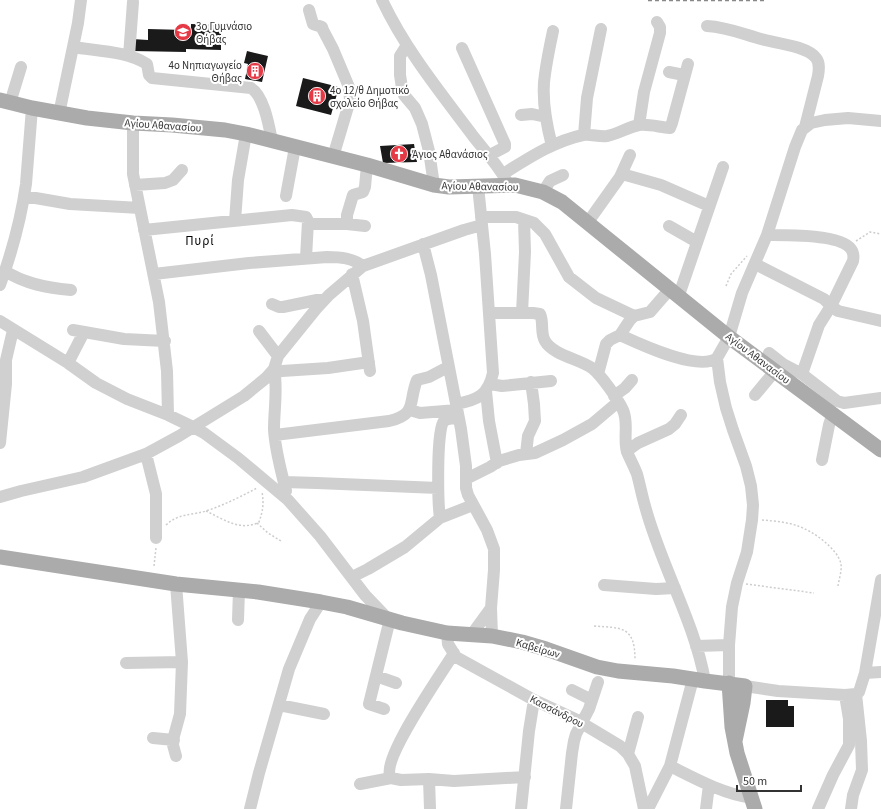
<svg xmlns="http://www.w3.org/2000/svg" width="881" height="809" viewBox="0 0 881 809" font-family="'Source Sans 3',sans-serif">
<rect width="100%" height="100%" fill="#fff"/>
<!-- building -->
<path fill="#1a1a1a" d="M191,24L221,25V50L186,49V52L132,51V39L148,40V29L185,30L184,33H191Z
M247,51L268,56L262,82L245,79L248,64L244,63Z
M303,78L339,87L331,115L296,106Z
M414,144L417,162L383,163L380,146Z
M766,700H788V706H794V727H766Z"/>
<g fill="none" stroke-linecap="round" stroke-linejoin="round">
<!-- path -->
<path stroke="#cdcdcd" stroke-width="1.5" stroke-dasharray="2 2" stroke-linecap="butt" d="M856,241L870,232L881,234
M726,286L731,274L747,256
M206,511C223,519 241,532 259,522C263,511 264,503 262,492
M762,520C774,521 787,522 798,526C813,531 838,549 841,564C842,571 839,579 838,586
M257,523L268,533L281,541
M166,525C180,512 193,516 209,510C226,504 242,496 257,488
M154,566L156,548
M746,584L814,593
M594,626C622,628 635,626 635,660"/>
<!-- minor -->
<path stroke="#d0d0d0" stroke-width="12" d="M382,0C405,49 440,92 473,136C484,150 497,164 506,180
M309,10L313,24L322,27L323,30L333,49L349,87L350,100L333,157
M707,26C727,27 743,34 761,39C775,43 807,46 816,58C820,63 819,70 818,76L805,127
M407,45L400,56V75L402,88L404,95L415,108L422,124L429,151L434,185
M73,47C97,51 126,51 147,64L149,75L152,78L251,88C264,96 269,126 272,141
M462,48L505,144V147L488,156
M129,56L133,2
M669,72L684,75
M10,103L21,67
M59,114L78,23L81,0
M521,115L532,114L546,117
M133,123V174L159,302L167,371L168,415
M639,125L644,92L660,33V27L657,22
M584,135L587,98L601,29
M552,146C546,123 541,98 545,74C547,60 550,45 553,31
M503,174C527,159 554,141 583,135C591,134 599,137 607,136C618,134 628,127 639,125C649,124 659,127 670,128L672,123L688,64
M622,174L661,185L709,206
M135,185L165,183L173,180L182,170
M543,192L550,181L563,175
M24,196L70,204L140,208
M286,196L295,147
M481,217H516L534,223L545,234L569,277L596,298L634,316
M235,221L238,180L246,134
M588,222L620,177L630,155
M308,224H347L365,226
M347,224V215L353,195L363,192L365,187L367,165
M669,226L697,242
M144,230L292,215L306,217L308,221L306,258
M767,235C784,235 841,234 851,249C854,253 854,256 853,261L831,306L838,311L881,321
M423,244L431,275L461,429L466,466V488L468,495L487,530L494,549V570L491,608L492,636
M755,264L824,299L831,306L819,325L802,374
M5,271C25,284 48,288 71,290
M154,274L249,263L327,257C341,257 352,258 363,266
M352,274L363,321L370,371
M0,285C12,252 21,219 26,184L32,108
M679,295L723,167
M272,304L279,307H283L317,300H324
M489,313H533L540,314C544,322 540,333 545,341C553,355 579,359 592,368C601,375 618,399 623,410C629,423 623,438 627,452C630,459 634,466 637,474C640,485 642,496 645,506C661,566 694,620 705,681
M522,313L525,252L524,220
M0,321L68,363L96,383L127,399L168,415L193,427L204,433L238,458L288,500L320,536L365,595L387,618
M73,330L124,339L165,341
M259,331L278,356
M620,335C640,344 698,372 717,358
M769,353L783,364L802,374L837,401L844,403L881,398
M68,363L84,332
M274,369C278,388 274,409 274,429C275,450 281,470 286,491
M274,372L282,371L328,368L369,362
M598,374L606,344L610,340L620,335L630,320L634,316L650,312L670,289
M490,384L502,386L551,381
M486,391L489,421L497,463
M755,395L775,371
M614,396L625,388L632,380
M456,404C477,400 488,396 493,373L485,254L478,186
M410,410L420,413L457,410
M275,435L389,421C418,414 408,402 417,380L429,377L448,367
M0,443L6,384V360L13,330
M627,451L638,443L669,429L675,424L681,415
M146,454L156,494V538
M526,454L528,436L535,421L534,404L531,382
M822,460L829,425L833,413
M466,479L490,467L499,461L519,455L535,453L563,440L592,424L618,402
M284,482L317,483L438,488
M0,497L21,491L83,477L146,454L179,436L244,396L266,378L274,369L278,356L316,309L329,295L363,266L464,230L482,225
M440,518C438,505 436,429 444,421C448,418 454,418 459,418
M352,577L368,569L405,547L440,518L473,505
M604,585L656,589L675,588
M238,620L239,590
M447,633L448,644L456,657L534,700L575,719L620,746L628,754L635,766L644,809
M472,634L491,608
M696,646L729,645
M454,653C443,672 379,761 391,778L401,780L429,779L454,781L525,777
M126,663L182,662
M865,673L881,672
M376,676L396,683
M729,683V645L732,607L737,583L747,552L752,520L753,505L751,486L746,466L733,430L726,408L720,382L717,358L729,337L742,293L767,235L795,147L802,130L811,123L825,120L848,118L881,121
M745,686L778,691L845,695L856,694L859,692L865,673L881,580
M572,690L592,700
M279,705L324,714
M384,709L369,704L390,619
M153,738L174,740
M628,754L638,717
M176,756L173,745L174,736L180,714L182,662L176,584
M670,766C696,779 723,794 752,798
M429,779L430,809
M360,784L391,778
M250,809L259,773L289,669L310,619L321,602
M521,809L529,731L534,700
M566,809L572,753L574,741L576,734L589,709L598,682
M648,809L670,766L693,679
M706,809L709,785
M818,809L833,775L849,745V719L845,695
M851,809L853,795L862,770L861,741L856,694"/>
<!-- major -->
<path stroke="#ababab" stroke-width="15" d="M0,100L32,108L87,118L133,123L172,125L225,130L246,134L367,165L434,185L449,187L515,185L543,192L562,202L729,337L881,450
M0,557L176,584L258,592L321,602L347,607L402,623L447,633L492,636L522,642L546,649L597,667L618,671L673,676L705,681L745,686L743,703L735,741
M729,683L732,727L737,753L755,809"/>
<!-- rail -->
<path stroke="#888" stroke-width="2.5" stroke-dasharray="4 3" stroke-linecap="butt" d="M648,0H766"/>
</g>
<!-- icons -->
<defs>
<symbol id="school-disc" viewBox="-11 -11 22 22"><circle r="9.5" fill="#e63946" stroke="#fff"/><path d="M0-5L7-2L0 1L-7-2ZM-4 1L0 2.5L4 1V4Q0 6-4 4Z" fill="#fff"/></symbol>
<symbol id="building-disc" viewBox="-11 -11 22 22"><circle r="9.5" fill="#e63946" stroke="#fff"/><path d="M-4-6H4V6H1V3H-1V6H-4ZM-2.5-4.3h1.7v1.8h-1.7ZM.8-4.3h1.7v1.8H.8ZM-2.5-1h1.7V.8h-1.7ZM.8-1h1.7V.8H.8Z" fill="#fff"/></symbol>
<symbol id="church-disc" viewBox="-11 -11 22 22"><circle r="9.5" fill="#e63946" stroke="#fff"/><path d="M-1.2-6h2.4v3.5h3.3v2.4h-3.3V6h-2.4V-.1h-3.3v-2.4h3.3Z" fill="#fff"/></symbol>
</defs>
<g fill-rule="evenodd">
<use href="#school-disc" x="173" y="22" width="20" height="20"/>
<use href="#building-disc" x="245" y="61" width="20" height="20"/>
<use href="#building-disc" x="307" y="86" width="20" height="20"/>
<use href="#church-disc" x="389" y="144" width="20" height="20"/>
</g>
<g text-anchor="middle" stroke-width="4" stroke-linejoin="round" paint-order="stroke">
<!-- poi labels -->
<g font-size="11" fill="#333" stroke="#fff" text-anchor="start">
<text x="196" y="30">3ο Γυμνάσιο<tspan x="196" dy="13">Θήβας</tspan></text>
<text x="242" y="69" text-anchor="end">4ο Νηπιαγωγείο<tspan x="242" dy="13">Θήβας</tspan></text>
<text x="330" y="94">4ο 12/θ Δημοτικό<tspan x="330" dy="13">σχολείο Θήβας</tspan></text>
<text x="412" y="158">Άγιος Αθανάσιος</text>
</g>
<!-- street labels -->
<g font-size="11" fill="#333" stroke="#fff">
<text transform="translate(163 125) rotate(4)" y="4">Αγίου Αθανασίου</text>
<text transform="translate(480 186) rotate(1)" y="4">Αγίου Αθανασίου</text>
<text transform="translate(758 358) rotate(37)" y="4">Αγίου Αθανασίου</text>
<text transform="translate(538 648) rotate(16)" y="4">Καβείρων</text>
<text transform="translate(557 711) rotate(27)" y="4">Κασσάνδρου</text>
</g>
<!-- quarter labels -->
<g font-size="13" letter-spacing="1" fill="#000" stroke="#fff">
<text x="200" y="245">Πυρί</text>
</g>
</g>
<!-- scale -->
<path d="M737 785v6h64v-6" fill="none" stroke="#333333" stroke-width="2"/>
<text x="743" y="785" font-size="12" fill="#333333" stroke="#ffffff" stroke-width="3" paint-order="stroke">50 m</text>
</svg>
